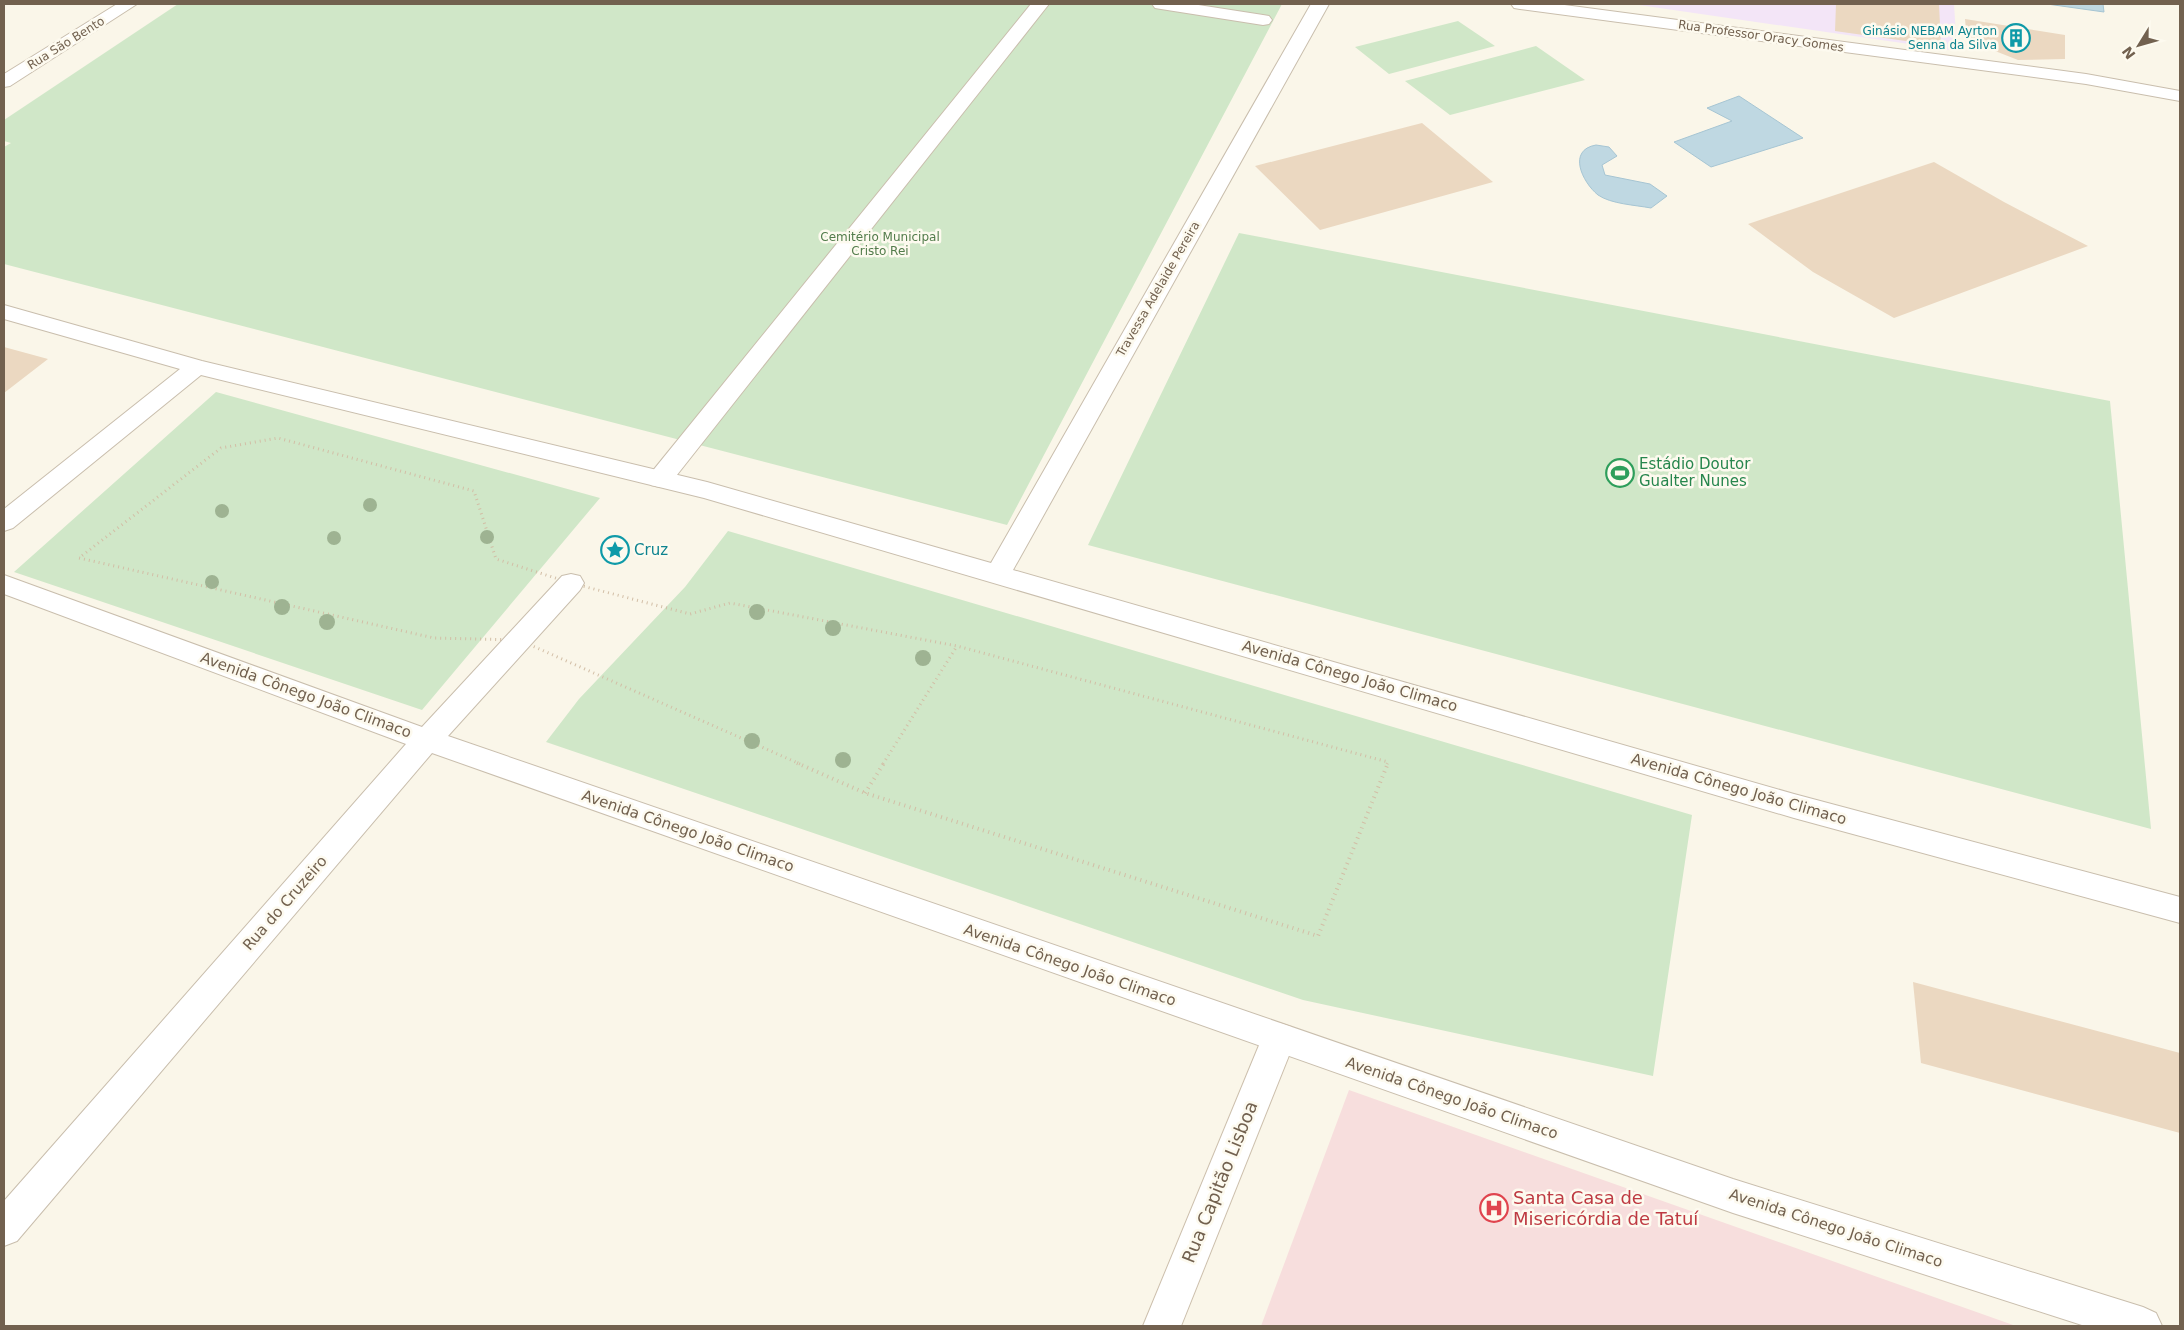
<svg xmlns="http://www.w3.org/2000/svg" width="2184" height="1330" viewBox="0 0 2184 1330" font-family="'DejaVu Sans',sans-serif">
<rect width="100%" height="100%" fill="#faf6e9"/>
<!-- education -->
<path fill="#f3e5f7" d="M1632,4H1954L1957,51Z"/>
<!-- medical -->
<path fill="#f7dedd" d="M1349,1090L2016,1326H1261Z"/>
<!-- green -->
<path fill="#d0e7c8" d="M178,4H1282L1007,525L4,264V147L11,143L4,141V120Z
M1458,21L1495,46L1389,74L1355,47Z
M1536,46L1585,80L1450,115L1405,81Z
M1239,233L2110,401L2151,829L1088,545Z
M216,392L600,498L422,710L14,572Z
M728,531L1692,815L1653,1076L1303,1000L546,742L579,699L685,587Z"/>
<!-- water -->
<path fill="#bfd8e2" stroke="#a6c5d3" d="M2047,4H2103L2104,12Z
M1739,96L1803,138L1711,167L1674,142L1732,121L1707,108Z
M1596,145L1609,147L1617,156L1602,165L1605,175L1650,184L1667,196L1651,208C1635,205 1611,204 1598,195C1582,182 1567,150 1596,145Z"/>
<!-- building -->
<path fill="#ebd8c1" d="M1836,4H1939L1941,46L1835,31Z
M1965,19L2065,35V59L2018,60L1967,40Z
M1422,123L1493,182L1320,230L1255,166Z
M1934,162L2004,202L2088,246L1894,318L1813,272L1748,224Z
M4,347L48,359L4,393Z
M1913,982L2180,1053V1133L1921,1063Z"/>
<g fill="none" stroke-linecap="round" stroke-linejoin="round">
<defs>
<path id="lane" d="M1031,4H1049L669,485L660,487L651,485L648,479L651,473Z
M1152,4H1192L1263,15L1269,16L1272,20L1269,24L1263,25L1161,9L1155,8Z"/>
<path id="street" d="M117,4H137L10,86L4,87V74Z
M1311,4H1329L1013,570L1794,794L2180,897V923L1794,818L704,498L201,375L13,528L4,531V509L180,369L4,319V305L202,361L707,482L991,563Z
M1511,4H1557L2086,74L2180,91V101L2086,84L1520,9L1514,8Z
M571,574L580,576L584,583L580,590L448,736L1733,1179L2143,1307L2156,1313L2162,1326H2085L1733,1213L432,753L17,1241L4,1246V1201L406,744L4,594V575L422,727L562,576Z"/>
<path id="secondary" d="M1279,1023L1291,1027L1296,1038L1181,1326H1143L1262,1038L1267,1027Z"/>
</defs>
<!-- lane casing -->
<use href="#lane" stroke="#c9bead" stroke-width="2"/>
<!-- street casing -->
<use href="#street" stroke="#c9bead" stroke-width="2"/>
<!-- secondary casing -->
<use href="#secondary" stroke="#ccbfac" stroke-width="2"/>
<!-- path-far1 -->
<path stroke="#d2bea6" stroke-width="3" stroke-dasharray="1 4" stroke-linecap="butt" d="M800,764L519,640L434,638L79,558L221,448L278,438L474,491L496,559L571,583L690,614L730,603L957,646L1388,762L1387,764
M883,764L957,646"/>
<!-- path -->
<path stroke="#d2bea6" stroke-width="4" stroke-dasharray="1 4.5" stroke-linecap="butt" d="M797,763L865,793L1318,936L1388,763
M865,793L884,763"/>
<!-- lane -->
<use href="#lane" fill="#fff" fill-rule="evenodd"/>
<!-- street -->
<use href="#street" fill="#fff" fill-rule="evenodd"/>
<!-- secondary -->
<use href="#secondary" fill="#fff" fill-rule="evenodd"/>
</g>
<!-- trees -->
<g fill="#9eb392">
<circle cx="370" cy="505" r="7"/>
<circle cx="222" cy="511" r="7"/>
<circle cx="487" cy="537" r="7"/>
<circle cx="334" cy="538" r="7"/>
<circle cx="212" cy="582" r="7"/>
<circle cx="282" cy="607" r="8"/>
<circle cx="757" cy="612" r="8"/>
<circle cx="327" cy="622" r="8"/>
<circle cx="833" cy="628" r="8"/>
<circle cx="923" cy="658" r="8"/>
<circle cx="752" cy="741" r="8"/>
<circle cx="843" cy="760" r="8"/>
</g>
<!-- icons -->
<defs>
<symbol id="building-ring" viewBox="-11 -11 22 22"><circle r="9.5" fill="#fdfaef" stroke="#0f9aa8" stroke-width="1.5"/><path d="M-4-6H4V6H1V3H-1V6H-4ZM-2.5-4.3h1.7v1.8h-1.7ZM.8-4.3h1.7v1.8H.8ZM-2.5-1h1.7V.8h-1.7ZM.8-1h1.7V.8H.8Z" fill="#0f9aa8"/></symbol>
<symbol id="stadium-ring" viewBox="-11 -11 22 22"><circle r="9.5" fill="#fdfaef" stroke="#2e9e5b" stroke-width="1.5"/><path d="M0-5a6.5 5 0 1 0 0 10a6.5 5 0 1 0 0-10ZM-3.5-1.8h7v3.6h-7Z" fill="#2e9e5b"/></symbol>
<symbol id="sight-ring" viewBox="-11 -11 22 22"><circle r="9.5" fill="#fdfaef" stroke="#0f9aa8" stroke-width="1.5"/><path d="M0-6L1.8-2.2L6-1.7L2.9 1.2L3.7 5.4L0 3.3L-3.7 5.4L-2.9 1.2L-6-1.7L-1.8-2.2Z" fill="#0f9aa8"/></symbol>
<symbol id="hospital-ring" viewBox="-11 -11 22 22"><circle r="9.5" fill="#fdfaef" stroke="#e0444e" stroke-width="1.5"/><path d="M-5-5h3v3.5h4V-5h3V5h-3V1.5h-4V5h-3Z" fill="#e0444e"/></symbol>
</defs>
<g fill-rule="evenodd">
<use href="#building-ring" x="2000" y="22" width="32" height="32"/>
<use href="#stadium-ring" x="1604" y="457" width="32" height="32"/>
<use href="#sight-ring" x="599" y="534" width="32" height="32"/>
<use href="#hospital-ring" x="1478" y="1192" width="32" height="32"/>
</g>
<g text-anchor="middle" stroke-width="5" stroke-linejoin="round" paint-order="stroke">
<!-- far-culture labels -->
<g font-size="12" fill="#0d838f" stroke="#fdfaef" text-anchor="end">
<text x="1997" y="35">Ginásio NEBAM Ayrton<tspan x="1997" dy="14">Senna da Silva</tspan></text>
</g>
<!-- far-street labels -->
<g font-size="12" fill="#72614f" stroke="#fdfaef">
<text transform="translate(1761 36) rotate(8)" y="4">Rua Professor Oracy Gomes</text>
<text transform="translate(66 43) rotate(-32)" y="4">Rua São Bento</text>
<text transform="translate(1158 289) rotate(-60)" y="4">Travessa Adelaide Pereira</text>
</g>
<!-- far-park labels -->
<g font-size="12" fill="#527c4b" stroke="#fdfaef">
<text x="880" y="241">Cemitério Municipal<tspan x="880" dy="14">Cristo Rei</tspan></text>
</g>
<!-- leisure labels -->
<g font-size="15" fill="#27864d" stroke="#fdfaef" text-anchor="start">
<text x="1639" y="469">Estádio Doutor<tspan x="1639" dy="17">Gualter Nunes</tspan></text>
</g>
<!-- culture labels -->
<g font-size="15" fill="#0d838f" stroke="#fdfaef" text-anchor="start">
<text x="634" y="555">Cruz</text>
</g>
<!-- street labels -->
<g font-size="15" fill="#72614f" stroke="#fdfaef">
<text transform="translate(1350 676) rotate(16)" y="5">Avenida Cônego João Climaco</text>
<text transform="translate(306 695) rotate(20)" y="5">Avenida Cônego João Climaco</text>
<text transform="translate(1739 789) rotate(16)" y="5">Avenida Cônego João Climaco</text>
<text transform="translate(688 831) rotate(19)" y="5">Avenida Cônego João Climaco</text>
<text transform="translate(285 903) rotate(-49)" y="5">Rua do Cruzeiro</text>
<text transform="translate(1070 965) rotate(19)" y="5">Avenida Cônego João Climaco</text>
<text transform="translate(1452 1098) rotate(19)" y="5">Avenida Cônego João Climaco</text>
<text transform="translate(1836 1228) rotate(18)" y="5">Avenida Cônego João Climaco</text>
</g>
<!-- near-street labels -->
<g font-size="18" fill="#72614f" stroke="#fdfaef">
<text transform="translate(1220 1182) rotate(-68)" y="6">Rua Capitão Lisboa</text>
</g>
<!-- near-health labels -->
<g font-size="18" fill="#be3a42" stroke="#fdfaef" text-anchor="start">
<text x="1513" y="1204">Santa Casa de<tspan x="1513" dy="21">Misericórdia de Tatuí</tspan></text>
</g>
</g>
<!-- border -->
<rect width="2184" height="1330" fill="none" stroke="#72614f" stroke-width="10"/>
<!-- north arrow -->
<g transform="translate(2139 45) rotate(233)" stroke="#fdfaef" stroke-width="4" paint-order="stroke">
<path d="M0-4L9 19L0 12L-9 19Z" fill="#72614f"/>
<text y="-8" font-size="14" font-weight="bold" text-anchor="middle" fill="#72614f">N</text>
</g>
</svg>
